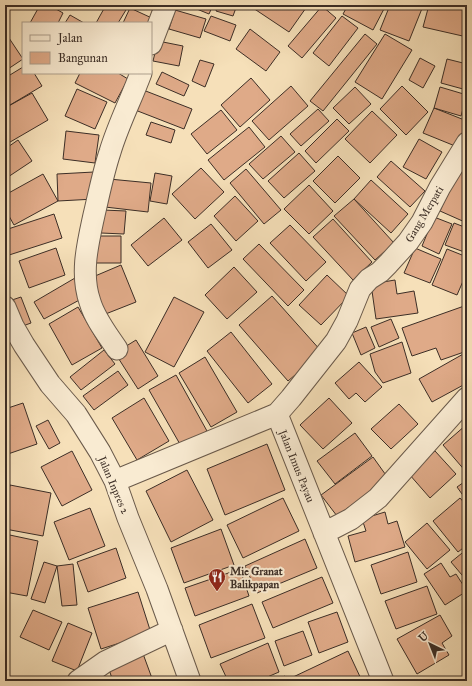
<svg xmlns="http://www.w3.org/2000/svg" width="472" height="686" viewBox="0 0 472 686" font-family="'IM FELL Great Primer',serif">
<rect width="100%" height="100%" fill="#f6e0b9"/>
<filter id="stains"><feTurbulence type="fractalNoise" baseFrequency=".005" numOctaves="4"/><feColorMatrix values="0 0 0 0 .2 0 0 0 0 .09 0 0 0 0 .02 0 0 0 .5 -.17"/></filter>
<radialGradient id="worn" r=".72"><stop offset=".6" stop-color="#630" stop-opacity="0"/><stop offset="1" stop-color="#630" stop-opacity=".3"/></radialGradient>
<!-- building -->
<path fill="#dfaa88" stroke="#3c2e26" d="M40,5H49L63,13L58,23H30Z
M106,5H129L118,23H96Z
M187,5H213L209,14Z
M218,5H237L233,16L216,11Z
M255,5H308L289,32L253,8Z
M348,5H386L373,30L343,14Z
M390,5H419L423,6L409,41L380,30Z
M429,5H452L467,8V37L423,27Z
M322,6L336,18L302,58L288,46Z
M130,8L154,19L151,23H123Z
M175,10L206,19L200,38L169,29Z
M70,15L84,23H65Z
M211,16L236,25L230,41L204,31Z
M342,16L358,28L329,66L313,53Z
M250,29L280,52L266,71L236,49Z
M365,34L377,44L323,111L310,101Z
M385,34L412,50L382,99L355,82Z
M7,35L23,59L5,71V36Z
M158,41L183,46L179,66L153,61Z
M420,58L435,66L423,88L409,80Z
M447,59L467,64V75L463,89L441,83Z
M200,60L214,64L205,87L192,81Z
M23,67V73H34L42,86L5,108V78Z
M162,72L189,85L184,96L156,84Z
M80,73H118L128,79L115,103L75,83Z
M251,78L270,100L240,127L221,105Z
M291,86L308,106L269,140L252,121Z
M402,86L428,112L406,135L380,109Z
M355,87L371,104L349,124L333,108Z
M440,87L467,95L461,116L434,108Z
M138,88L192,109L184,129L130,108Z
M77,89L107,102L95,129L65,116Z
M32,93L48,120L5,145V108Z
M434,108L467,121V129L460,148L423,133Z
M318,109L329,121L301,146L290,134Z
M221,110L237,130L207,154L191,134Z
M372,111L397,135L370,163L345,139Z
M337,119L349,131L316,163L305,151Z
M151,122L175,130L171,143L146,135Z
M249,127L265,147L224,180L208,160Z
M66,131L99,135L95,163L63,159Z
M281,136L295,152L263,179L249,164Z
M419,139L442,152L426,179L403,167Z
M18,140L32,161L5,179V149Z
M299,153L315,171L284,198L268,181Z
M338,156L360,178L335,203L313,181Z
M391,161L425,191L410,207L377,177Z
M201,168L224,192L195,219L172,194Z
M246,169L281,210L264,224L230,183Z
M458,171L467,175V223L440,211Z
M94,172L95,199L58,201L57,174Z
M155,173L172,176L167,204L150,201Z
M43,174L58,201L14,225L5,209V195Z
M109,179L151,183L148,212L105,207Z
M371,180L408,214L391,233L354,199Z
M309,185L333,211L309,234L284,209Z
M235,196L258,221L236,241L214,216Z
M354,199L394,243L375,260L334,216Z
M103,210L126,211L124,234L101,233Z
M54,214L62,238L6,256L5,252V230Z
M434,217L452,224L439,254L422,246Z
M164,218L182,240L148,266L131,245Z
M333,219L372,262L353,280L313,237Z
M454,223L467,228V253L445,245Z
M211,224L232,250L208,268L188,242Z
M290,225L326,262L306,281L270,243Z
M95,236H121V263H96Z
M259,244L304,290L288,306L243,259Z
M56,248L65,275L29,288L19,261Z
M415,248L441,259L430,283L404,273Z
M447,249L467,257V272L457,295L432,285Z
M121,265L136,302L103,315L88,279Z
M234,267L257,292L227,319L205,295Z
M327,275L349,296L321,325L299,305Z
M75,278L85,297L44,319L34,302Z
M395,280L397,294L414,291L418,313L376,319L371,284Z
M272,296L322,352L288,381L239,325Z
M21,297L31,323L20,327L9,301Z
M174,297L204,312L174,367L145,352Z
M467,305V351L441,360L436,348L412,356L402,328Z
M78,307L102,348L72,365L49,324Z
M391,319L399,338L379,347L371,327Z
M366,327L375,348L361,355L352,333Z
M231,332L272,384L248,403L207,351Z
M136,340L158,376L138,389L115,353Z
M402,342L411,373L383,383L375,372L370,354Z
M104,350L115,364L81,390L70,377Z
M465,353L467,357V383L432,402L419,379Z
M205,357L237,412L211,427L179,373Z
M359,362L382,387L365,402L356,393L349,399L335,383Z
M118,371L128,385L94,410L83,396Z
M176,375L207,431L181,446L149,390Z
M5,377L9,387L5,389Z
M144,398L169,441L137,460L112,418Z
M329,398L352,423L323,449L300,425Z
M23,403L37,444L5,455V409Z
M399,404L418,424L391,449L371,429Z
M48,420L60,443L49,449L36,426Z
M466,425L467,426V473L443,445Z
M355,433L372,456L335,484L317,461Z
M267,444L285,490L225,515L207,469Z
M72,451L92,490L62,506L41,467Z
M435,451L456,474L430,498L409,474Z
M373,457L388,478L337,516L321,495Z
M187,470L213,520L171,542L146,491Z
M467,480V501L457,487Z
M10,485L51,493L43,536L5,529V511Z
M283,498L299,531L243,558L227,525Z
M460,498L467,506V545L458,552L433,521Z
M90,508L105,546L69,560L54,522Z
M385,512L388,524L397,521L405,547L355,562L348,536L366,531L362,519Z
M427,523L450,550L427,569L405,542Z
M221,529L234,565L184,583L171,548Z
M5,534L38,541L27,596L5,592Z
M305,539L317,568L257,593L245,566Z
M116,548L126,578L88,592L77,562Z
M467,549V581L451,562Z
M408,552L417,582L381,594L371,565Z
M44,562L57,566L45,603L31,599Z
M441,563L450,577L456,574L467,591L445,605L424,574Z
M73,564L77,605L62,606L57,566Z
M240,569L249,596L195,616L185,588Z
M322,577L333,603L273,628L262,602Z
M427,586L437,614L396,629L385,601Z
M138,592L151,633L101,649L88,608Z
M252,604L265,638L211,658L199,625Z
M33,610L62,622L49,650L20,637Z
M337,612L348,642L319,653L308,622Z
M440,615L452,636L442,643L449,655L417,674L397,639Z
M68,623L92,633L77,671L52,661Z
M303,631L312,655L284,666L275,641Z
M268,643L279,672L258,681H228L220,664Z
M142,651L153,681H113L107,664Z
M348,651L362,681H292L291,678Z
M285,676L288,681H274Z
M433,678L456,679V681H433Z"/>
<g fill="none" stroke-linecap="round" stroke-linejoin="round">
<defs>
<path id="street" d="M151,44L166,5
M5,307L13,326L24,345L50,384L76,414L100,452L115,481L128,518L157,589L190,681
M117,349C107,334 95,319 90,302C80,273 88,243 94,215C99,194 103,173 110,152C118,125 131,100 141,73
M277,414L383,681
M115,481L277,414L291,398L336,341L347,321L360,289L369,279L380,272L388,264L408,242L422,222L440,187L467,143
M324,533L351,519L378,498L467,398
M78,681L105,662L172,630"/>
</defs>
<!-- street casing -->
<use href="#street" stroke="#6a5a4b" stroke-width="23"/>
<!-- street -->
<use href="#street" stroke="#f9ebd2" stroke-width="21"/>
</g>
<!-- icons -->
<defs>
<symbol id="restaurant-pin" viewBox="-11 -11 22 30"><path d="M0 17L-7.5 6A9.5 9.5 0 1 1 7.5 6Z" fill="#8f2418" stroke="#f9ebd2"/><path d="M-5-6h1v4h1v-4h1v4h1v-4h1v5L-1.5 .5V6h-2V.5L-5-1ZM5-6V6H3V1.5H1.5Q1.5-4 5-6Z" fill="#fff"/></symbol>
</defs>
<g fill-rule="evenodd">
<use href="#restaurant-pin" x="207" y="567" width="20" height="27"/>
</g>
<g text-anchor="middle" stroke-width="4" stroke-linejoin="round" paint-order="stroke">
<!-- street labels -->
<g font-size="11" fill="#3c2e26" stroke="#f9ebd2">
<text transform="translate(424 214) rotate(-59)" y="4">Gang Merpati</text>
<text transform="translate(297 466) rotate(68)" y="4">Jalan Imus Payau</text>
<text transform="translate(114 485) rotate(67)" y="4">Jalan Inpres 2</text>
</g>
<!-- poi labels -->
<g font-size="11" font-weight="bold" fill="#3c2e26" stroke="#f9ebd2" text-anchor="start">
<text x="230" y="575">Mie Granat<tspan x="230" dy="13">Balikpapan</tspan></text>
</g>
</g>
<!-- margin -->
<rect width="472" height="686" fill="none" stroke="#f6e0b9" stroke-width="20"/>
<rect x="6" y="6" width="460" height="674" fill="none" stroke="#3c2e26" stroke-width="2"/>
<rect x="10" y="10" width="452" height="666" fill="none" stroke="#3c2e26"/>
<!-- legend -->
<rect x="22" y="22" width="130" height="52" fill="#f9ebd2" stroke="#ad9f8d"/>
<rect x="30" y="35" width="20" height="6" fill="#f9ebd2" stroke="#ad9f8d"/>
<text x="58" y="42" font-size="12" fill="#3c2e26">Jalan</text>
<rect x="30" y="52" width="20" height="12" fill="#dfaa88" stroke="#ad9f8d"/>
<text x="58" y="62" font-size="12" fill="#3c2e26">Bangunan</text>
<!-- north arrow -->
<g transform="translate(430 644) rotate(317)" stroke="#f9ebd2" stroke-width="3" paint-order="stroke">
<path d="M0-3L7 15L0 10L-7 15Z" fill="#3c2e26"/>
<text y="-6" font-size="11" font-weight="bold" text-anchor="middle" fill="#3c2e26">U</text>
</g>
<rect width="100%" height="100%" filter="url(#stains)"/>
<rect width="100%" height="100%" fill="url(#worn)"/>
</svg>
